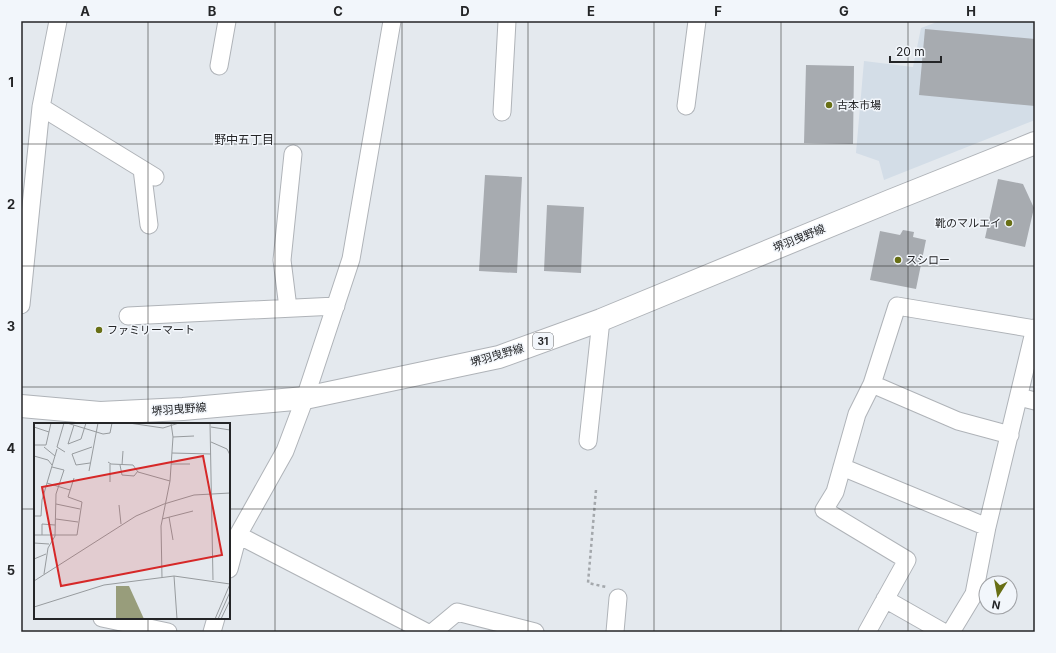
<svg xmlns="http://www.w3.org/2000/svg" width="1056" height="653" viewBox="0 0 1056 653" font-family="Inter,'Noto Sans JP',sans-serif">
<rect width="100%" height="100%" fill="#e4e9ee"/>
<!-- built -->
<path fill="#d3dde7" d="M944,21H1035V120L884,180L879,161L856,153L864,61L913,67L921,28L937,22Z"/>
<!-- building -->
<path fill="#a7abb0" d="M925,29L1035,39V106L919,95Z
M806,65L854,66L853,144L804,143Z
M485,175L522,177L517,273L479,271Z
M998,179L1023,184L1034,208L1025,247L985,238Z
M547,205L584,207L581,273L544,271Z
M903,230L914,232L913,237L926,240L916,289L870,280L880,231L900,235Z"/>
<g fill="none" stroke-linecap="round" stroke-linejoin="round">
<defs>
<path id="minor" d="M219,66L227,21
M686,106L697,21
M41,107L155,177
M502,112L507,21
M142,169L149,225
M21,305L41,107L58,21
M288,308L282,260L293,154
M128,316L336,306
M872,384L958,421L1010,435
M1019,397L1035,401
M588,441L601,320
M842,467L987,527
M238,535L426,632
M229,569L238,535L285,451L305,398L351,259L392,21
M885,599L943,632
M102,618L168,632
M212,632L216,618
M433,632L457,612L535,632
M615,632L618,598
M867,632L907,560L824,510L835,492L857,414L872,384L897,306L1035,329
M951,632L974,594L987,527L1035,328"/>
<path id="major" d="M21,406L100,413L183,409L305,398L499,357L601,320L890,201L1035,143"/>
</defs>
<!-- minor casing -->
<use href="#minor" stroke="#afb3b8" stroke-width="19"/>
<!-- major casing -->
<use href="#major" stroke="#afb3b8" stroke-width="24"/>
<!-- path -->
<path stroke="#a4a8ac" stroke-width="2.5" stroke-dasharray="3 3" stroke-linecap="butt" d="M596,490L588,583L606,587"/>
<!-- minor -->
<use href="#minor" stroke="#fff" stroke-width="17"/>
<!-- major -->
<use href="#major" stroke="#fff" stroke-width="22"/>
</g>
<!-- grid -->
<path fill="none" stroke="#242527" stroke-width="1" stroke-opacity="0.55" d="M148,21V424M275,21V632M402,21V632M528,21V632M654,21V632M781,21V632M908,21V632M21,144H1035M21,266H1035M21,387H1035M21,509H35M229,509H1035M148,618V632"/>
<!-- markers -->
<g fill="#686f15" stroke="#f2f6fb" stroke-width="1.5">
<circle cx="829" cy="105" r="4"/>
<circle cx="1009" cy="223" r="4"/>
<circle cx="898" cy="260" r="4"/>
<circle cx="99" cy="330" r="4"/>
</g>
<g text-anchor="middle" stroke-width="3" stroke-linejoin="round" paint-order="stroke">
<!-- shield labels -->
<rect fill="#f2f6fb" stroke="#626467" stroke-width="1" x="533" y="333" width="20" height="16" rx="3"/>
<g font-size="10" font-weight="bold" fill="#242527">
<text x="543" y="345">31</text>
</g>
<!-- poi labels -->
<g font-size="11" fill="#242527" stroke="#f2f6fb" text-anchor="start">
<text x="837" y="109">古本市場</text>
<text x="1001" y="227" text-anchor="end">靴のマルエイ</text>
<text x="906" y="264">スシロー</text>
<text x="107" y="334">ファミリーマート</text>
</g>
<!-- street labels -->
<g font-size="11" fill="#242527" stroke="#f2f6fb">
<text transform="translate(799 238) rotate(-22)" y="4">堺羽曳野線</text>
<text transform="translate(497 355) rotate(-16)" y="4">堺羽曳野線</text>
<text transform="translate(179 409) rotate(-4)" y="4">堺羽曳野線</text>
</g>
<!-- neighbourhood labels -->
<g font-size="12" fill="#242527" stroke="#f2f6fb">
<text x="244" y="144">野中五丁目</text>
</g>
</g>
<!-- overview -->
<g transform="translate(34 423)">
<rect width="196" height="196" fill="#e4e9ee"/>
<path d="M82,163H95L110,196H82Z" fill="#989d7b"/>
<path fill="none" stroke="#979b9e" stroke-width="1" d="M30,0L23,24L31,29M33,0L69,11L76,10L78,0M95,0L129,5L145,0M176,0L179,157M40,2L34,21L47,16L52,0M0,4L15,9M177,4L196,7M139,14L160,13M177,19L193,26L196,32M0,22H12L17,0M10,24L21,33M138,30L177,31M0,33L14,37L18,42M74,39L77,41L99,42L104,49L136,58M56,40L42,42L38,31L58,24M76,41V59M137,41H156M86,42L88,52L100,53L104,48M88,42L89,28M55,48L64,0M13,60L36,67M22,81L46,86M85,82L87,101M0,93H7L8,77L23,26M135,94L139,117M22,96L44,99M128,96L159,88M0,112H43L48,79L34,74L40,55M8,112V101L21,102M0,120L15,121M0,136L12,131M10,151L14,125L21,113L22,71L30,47L18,44M140,153L143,196M128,155L127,103L136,58L139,14L137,0M0,158L102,93L130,81L160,72L196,70M0,184L70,162L140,153L196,161M181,196L196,161M184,196L196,169M187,196L196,177"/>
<path fill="#d62828" fill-opacity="0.15" stroke="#d62828" stroke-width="2" d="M169,33L188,132L27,163L8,64Z"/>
<rect width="196" height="196" fill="none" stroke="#242527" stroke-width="2"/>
</g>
<!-- border -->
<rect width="1056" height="653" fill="none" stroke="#f2f6fb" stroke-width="44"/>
<!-- north arrow -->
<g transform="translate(998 595) rotate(191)"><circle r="19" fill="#f2f6fb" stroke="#a0a2a6"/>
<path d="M0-3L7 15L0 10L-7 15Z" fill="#686f15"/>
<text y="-6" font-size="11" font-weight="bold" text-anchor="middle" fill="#242527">N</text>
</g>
<!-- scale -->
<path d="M890 56v6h51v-6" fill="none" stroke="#242527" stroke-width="2"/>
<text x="896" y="56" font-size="12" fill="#242527" stroke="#f2f6fb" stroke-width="3" paint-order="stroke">20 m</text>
<rect x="22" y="22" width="1012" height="609" fill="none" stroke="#242527" stroke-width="1.5"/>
<g font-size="13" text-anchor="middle" font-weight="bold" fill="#242527">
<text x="85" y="16">A</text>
<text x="212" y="16">B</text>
<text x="338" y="16">C</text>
<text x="465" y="16">D</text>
<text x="591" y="16">E</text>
<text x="718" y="16">F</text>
<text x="844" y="16">G</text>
<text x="971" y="16">H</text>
<text x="11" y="87">1</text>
<text x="11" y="209">2</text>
<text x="11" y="331">3</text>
<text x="11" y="453">4</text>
<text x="11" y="575">5</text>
</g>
</svg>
